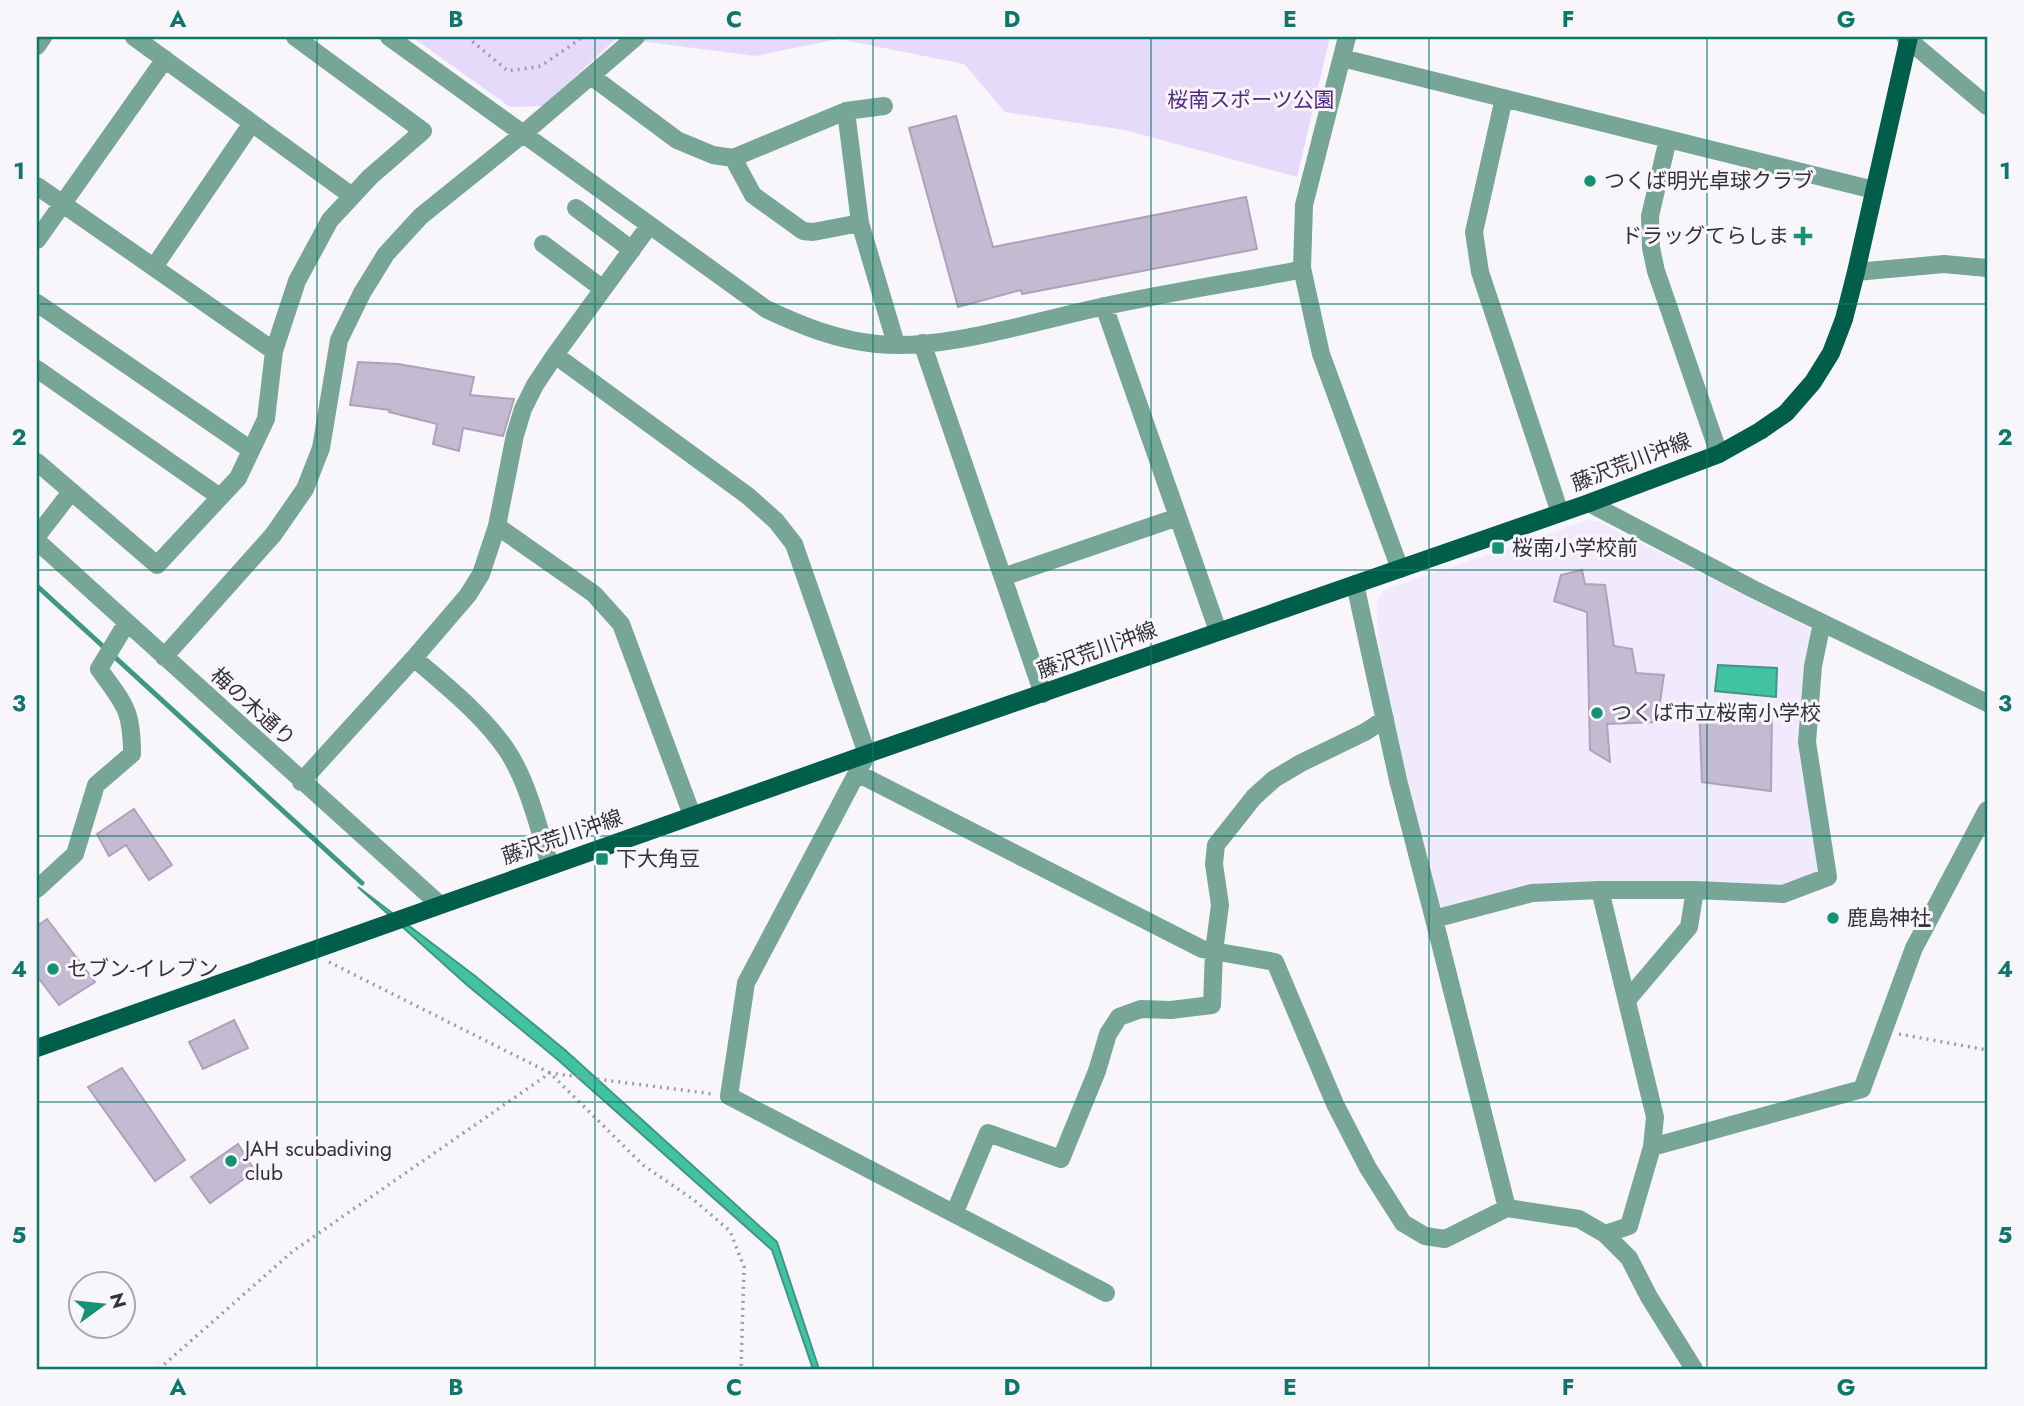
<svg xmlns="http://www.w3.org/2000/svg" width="2024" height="1406" viewBox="0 0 2024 1406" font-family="Jost,'Noto Sans JP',sans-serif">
<rect width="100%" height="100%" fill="#f8f6fb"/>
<!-- built -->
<path fill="#f1eafd" d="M1588,520L1600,522L1811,629L1813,642L1806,681L1821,869L1817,877L1781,889L1709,885L1439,909L1381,670L1376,604L1384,590Z"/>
<!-- green -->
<path fill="#e6dafa" d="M412,37H1330L1297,177L1125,130L1005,112L964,64L839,39L755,56L617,38L543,106L510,107Z"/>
<!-- water -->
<path fill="#41c3a3" stroke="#3d9784" stroke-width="2" d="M1718,665L1777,668L1776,697L1715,691Z
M358,887L475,976L565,1050L777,1242L819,1369H813L772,1250L557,1059L467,985Z"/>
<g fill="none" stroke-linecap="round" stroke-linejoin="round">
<!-- stream -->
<path stroke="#3d9784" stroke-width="5" d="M37,586L362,883"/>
</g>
<!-- building -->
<path fill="#c4bbd2" stroke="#aca3ba" stroke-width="2" d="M956,116L993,247L1246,197L1257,249L1022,294L1021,290L958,307L909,128Z
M358,362L398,364L474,377L470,395L514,399L503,436L463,428L459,451L433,444L437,424L389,412L390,410L350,405Z
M1582,570L1585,584L1605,585L1614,646L1632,649L1636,673L1664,675L1657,722L1607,724L1610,762L1590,750L1587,612L1554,601L1561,575Z
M1699,706L1772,710L1771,791L1702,782Z
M134,809L172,865L149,880L126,845L109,856L97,834Z
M47,919L95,982L59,1005L37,976V926Z
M234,1020L248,1048L203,1069L189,1042Z
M122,1068L185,1160L155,1181L88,1087Z
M238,1144L255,1171L210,1203L191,1177Z"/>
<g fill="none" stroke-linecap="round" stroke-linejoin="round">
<!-- path -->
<path stroke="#9e9ba2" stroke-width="3.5" stroke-dasharray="2 5" stroke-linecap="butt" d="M467,37L508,71L541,66L583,37
M329,962L550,1073L643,1165L694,1200L730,1231L744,1267L741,1369
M1899,1034L1987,1050
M159,1369L293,1251L550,1073L713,1094"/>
<!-- minor -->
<path stroke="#77a697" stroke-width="18" d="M134,37L352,196
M389,37L766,309C802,326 837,340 877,344C943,351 1035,321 1101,307C1165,293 1230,283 1294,271L1302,268
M1347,37L1304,205L1302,268L1321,354L1400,569
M1905,37L1987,106
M37,46L43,37
M1342,58L1874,190
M591,76L677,140L713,155L733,158L846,111L884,106
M1504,98L1474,232L1480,272L1560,513
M846,111L860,223L896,344
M1668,139L1650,216L1651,248L1656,271L1719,454
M733,158L753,195L803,231L813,232L860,223
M37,186L274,351
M576,208L632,250
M37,240L165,59
M543,244L603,289
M154,267L252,123
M1856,272L1944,264L1987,268
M37,303L251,450
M1104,306L1218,631
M922,343L1043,694
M555,355L748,496L776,521L794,544L867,754L746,983L729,1096L1106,1293
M37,369L220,497
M37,462L157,565L238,478L266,419L274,351L297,281L330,220L370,177L423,131L295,37
M1589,503L1753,589L1987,703
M497,526L594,594L621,624L692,815
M37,536L71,492
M37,541L439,904
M1003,577L1178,517
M1355,584L1398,780L1434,919L1532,893L1600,890L1655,1117L1652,1147L1629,1226L1605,1234
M164,657L273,535L305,489L321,448L339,340L362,293L386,254L421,216L523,134L636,37
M414,658C446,686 482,714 506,749C527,779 540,831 550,866
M857,773L1202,949L1275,962L1335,1104L1368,1168L1403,1223L1425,1236L1445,1239L1507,1208L1579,1219L1605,1234L1629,1258L1649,1297L1694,1369
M301,782L414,658L468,595L481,574L497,526L515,435L523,409L535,385L555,355L649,226
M37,889L75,854L96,785L132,754C132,709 124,704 99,669L126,624
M1600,890H1695
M1434,919L1507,1208
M1628,999L1689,927L1695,890L1783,894L1828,877L1807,742L1813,666L1822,623
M1652,1147L1862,1089L1914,948L1987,810
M954,1214L988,1133L1061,1159L1097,1071L1108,1034L1119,1017L1141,1009L1171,1010L1212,1005L1214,951L1220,905L1214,864L1216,845L1254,797L1274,779L1301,763L1365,732L1385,719"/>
<!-- major -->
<path stroke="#005e4b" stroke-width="18" d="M37,1048L867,754L1589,503L1719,454L1760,431L1786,413L1813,382L1831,353L1844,319L1856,272L1909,37"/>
</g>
<!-- grid -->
<path fill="none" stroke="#0f766e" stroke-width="2" stroke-opacity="0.55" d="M317,37V1369M595,37V1369M873,37V1369M1151,37V1369M1429,37V1369M1707,37V1369M37,304H1987M37,570H1987M37,836H1987M37,1102H1987"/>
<!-- markers -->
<g fill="#179176" stroke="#f8f6fb" stroke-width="2.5">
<circle cx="1590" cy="181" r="7"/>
<path d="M1799.5 225.5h7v7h7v7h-7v7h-7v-7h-7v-7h7z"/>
<rect x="1491" y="541" width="14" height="14" rx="3.5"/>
<circle cx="1597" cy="713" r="7"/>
<rect x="595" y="852" width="14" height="14" rx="3.5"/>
<circle cx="1833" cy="918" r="7"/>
<circle cx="53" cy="969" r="7"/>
<circle cx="231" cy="1161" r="7"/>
</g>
<g text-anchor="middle" stroke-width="6" stroke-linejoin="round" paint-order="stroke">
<!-- park labels -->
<g font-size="21" fill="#562686" stroke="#f8f6fb">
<text x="1251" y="107">桜南スポーツ公園</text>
</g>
<!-- poi labels -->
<g font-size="21" fill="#34313a" stroke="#f8f6fb" text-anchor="start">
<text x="1604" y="188">つくば明光卓球クラブ</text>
<text x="1789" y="243" text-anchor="end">ドラッグてらしま</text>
<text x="1512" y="555">桜南小学校前</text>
<text x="1611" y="720">つくば市立桜南小学校</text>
<text x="616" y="866">下大角豆</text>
<text x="1847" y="925">鹿島神社</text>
<text x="67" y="976">セブン-イレブン</text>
<text x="245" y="1156">JAH scubadiving<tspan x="245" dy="24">club</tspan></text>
</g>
<!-- street labels -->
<g font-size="21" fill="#34313a" stroke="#f8f6fb">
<text transform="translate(1631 462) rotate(-21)" y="7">藤沢荒川沖線</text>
<text transform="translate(1097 650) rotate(-20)" y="7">藤沢荒川沖線</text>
<text transform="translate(253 707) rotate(42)" y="7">梅の木通り</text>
<text transform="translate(562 837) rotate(-19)" y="7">藤沢荒川沖線</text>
</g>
</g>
<!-- border -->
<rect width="2024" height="1406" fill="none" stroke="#f8f6fb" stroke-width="77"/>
<!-- north arrow -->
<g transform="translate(102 1305) rotate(75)"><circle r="33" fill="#f8f6fb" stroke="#aaa7ae" stroke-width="2"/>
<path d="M0-5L12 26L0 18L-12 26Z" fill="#179176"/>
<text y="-10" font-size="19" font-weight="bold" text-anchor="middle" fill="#34313a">N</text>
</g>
<rect x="38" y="38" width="1948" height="1330" fill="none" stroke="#0f766e" stroke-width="2.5"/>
<g font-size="23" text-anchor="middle" font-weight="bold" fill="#0f766e">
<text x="178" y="27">A</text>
<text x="456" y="27">B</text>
<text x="734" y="27">C</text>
<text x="1012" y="27">D</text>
<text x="1290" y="27">E</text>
<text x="1568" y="27">F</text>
<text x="1846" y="27">G</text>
<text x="19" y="179">1</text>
<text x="2005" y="179">1</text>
<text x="19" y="445">2</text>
<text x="2005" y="445">2</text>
<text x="19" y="711">3</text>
<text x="2005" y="711">3</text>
<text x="19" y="977">4</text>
<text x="2005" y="977">4</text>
<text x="19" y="1243">5</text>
<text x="2005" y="1243">5</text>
<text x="178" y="1395">A</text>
<text x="456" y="1395">B</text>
<text x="734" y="1395">C</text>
<text x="1012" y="1395">D</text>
<text x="1290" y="1395">E</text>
<text x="1568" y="1395">F</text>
<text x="1846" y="1395">G</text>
</g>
</svg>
